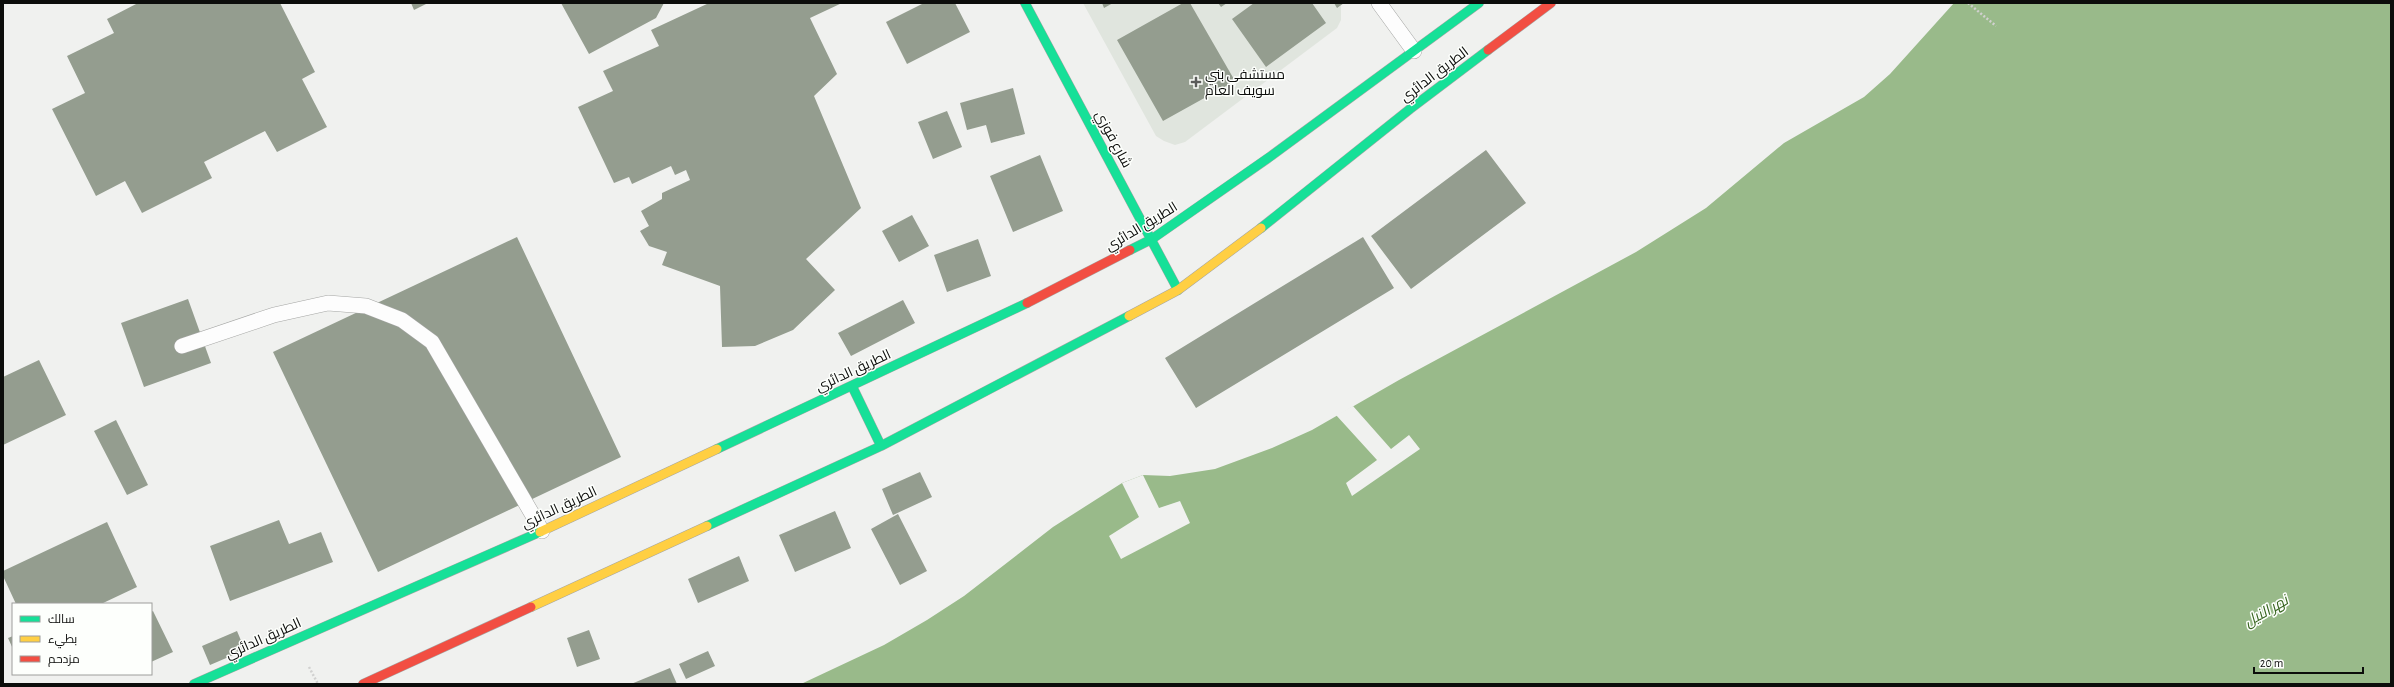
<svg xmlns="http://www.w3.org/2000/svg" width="2394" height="687" viewBox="0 0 2394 687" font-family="'Alegreya Sans',Cairo,sans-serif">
<rect width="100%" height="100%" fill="#f0f1ef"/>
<!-- built -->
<path fill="#e0e5de" d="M1083,3H1344L1341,5V20L1337,28L1185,142L1175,145L1164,141L1156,136Z"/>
<!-- water -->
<path fill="#99ba8a" d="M1954,3H2391V684H801L884,645L927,620L964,596L1053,527L1122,483L1143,475L1170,476L1215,469L1272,448L1312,430L1399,380L1636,252L1706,208L1784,143L1864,97L1890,74Z"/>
<!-- pier -->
<path fill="#f0f1ef" d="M1353,406L1391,449L1409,435L1420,449L1352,496L1346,483L1377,460L1336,415Z
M1143,475L1159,508L1180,501L1190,523L1121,559L1109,536L1139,517L1122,483Z"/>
<!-- building -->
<path fill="#949d8f" d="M138,3H280L315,72L302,79L327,127L277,152L265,131L204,162L212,178L142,213L125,181L96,196L52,109L85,93L67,56L114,33L107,19Z
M411,3H428L414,10Z
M561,3H664L656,18L589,54Z
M709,3H842L810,18L837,74L814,96L861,208L806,259L835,290L793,330L755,346L722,347L720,286L662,265L667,252L649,246L640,231L649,226L641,211L662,199V193L690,180L686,170L675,175L671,166L632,184L629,177L614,183L578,107L613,91L603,71L659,46L651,30Z
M924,3H955L970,32L907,64L886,22Z
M1102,3H1113L1104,8Z
M1183,3H1190L1235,81L1163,121L1117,40Z
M1218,3H1227L1221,7Z
M1254,3H1312L1326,23L1266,67L1232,19Z
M1334,3H1344L1337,8Z
M1013,88L1025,134L991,143L986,125L967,130L960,103Z
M947,111L962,147L933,159L918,122Z
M1486,150L1526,203L1411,289L1371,236Z
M1040,155L1063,211L1013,232L990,176Z
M912,215L929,246L899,262L882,231Z
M517,237L621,457L378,572L273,352Z
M1363,237L1394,288L1196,408L1165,358Z
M978,239L991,276L947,292L934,255Z
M188,299L211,363L144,387L121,323Z
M903,300L915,323L851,356L838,333Z
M39,360L66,415L3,445V377Z
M116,420L148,485L127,495L94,431Z
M920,472L932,497L893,515L882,489Z
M835,511L851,548L795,572L779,535Z
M898,514L927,571L900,585L871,529Z
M279,520L289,544L321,532L333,562L230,601L210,546Z
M107,522L137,587L101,604H16L3,576V571Z
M739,556L749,581L698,603L688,579Z
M153,611L173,652L151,662V612Z
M589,630L600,659L577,667L567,638Z
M237,631L245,650L210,665L202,646Z
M13,636V649L8,638Z
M708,651L715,666L686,679L679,664Z
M670,668L677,684H631Z"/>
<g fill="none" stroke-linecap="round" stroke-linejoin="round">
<defs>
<path id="lane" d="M1379,3L1414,51
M182,346L274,315L328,303L366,306L402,320L432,342L542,531"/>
<path id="fast" d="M1025,3L1178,290
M1261,228L1410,109L1488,50
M1130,250L1152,239L1271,156L1479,3
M852,386L881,446
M717,449L1027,303
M707,526L881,446L1129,316
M194,684L540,532"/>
<path id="slow" d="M1129,316L1178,290L1261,228
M540,532L717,449
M531,607L707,526"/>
<path id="jam" d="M1488,50L1551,3
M1027,303L1130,250
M363,684L531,607"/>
</defs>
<!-- lane casing -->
<use href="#lane" stroke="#a5a6a4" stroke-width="16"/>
<!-- fast casing -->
<use href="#fast" stroke="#a5a6a4" stroke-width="10"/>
<!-- slow casing -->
<use href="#slow" stroke="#a5a6a4" stroke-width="10"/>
<!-- jam casing -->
<use href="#jam" stroke="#a5a6a4" stroke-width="10"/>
<!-- path -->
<path stroke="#d1d1d0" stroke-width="2.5" stroke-dasharray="2 2" stroke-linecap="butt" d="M1968,3L1996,26
M309,667L318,684"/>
<!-- lane -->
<use href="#lane" stroke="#fdfdfd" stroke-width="15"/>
<!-- fast -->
<use href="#fast" stroke="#16e098" stroke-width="9"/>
<!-- slow -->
<use href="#slow" stroke="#ffcf43" stroke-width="9"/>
<!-- jam -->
<use href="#jam" stroke="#f24e42" stroke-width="9"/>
</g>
<!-- markers -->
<path fill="#5c5d5b" stroke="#fdfffc" stroke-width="1.5" d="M1194 76h4v4h4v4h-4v4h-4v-4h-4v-4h4z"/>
<g text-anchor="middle" stroke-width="3" stroke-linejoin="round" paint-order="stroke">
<!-- poi labels -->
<g font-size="14" fill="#0c0d0b" stroke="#fdfffc" text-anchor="start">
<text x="1205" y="79">مستشفي بني<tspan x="1205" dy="16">سويف العام</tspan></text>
</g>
<!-- street labels -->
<g font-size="14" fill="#0c0d0b" stroke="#fdfffc">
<text transform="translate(1434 74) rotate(-37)" y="5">الطريق الدائري</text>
<text transform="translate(1114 139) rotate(62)" y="5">شارع فوزي</text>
<text transform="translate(1141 226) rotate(-31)" y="5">الطريق الدائري</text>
<text transform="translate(853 370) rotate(-25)" y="5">الطريق الدائري</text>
<text transform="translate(559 507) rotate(-25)" y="5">الطريق الدائري</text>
<text transform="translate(263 638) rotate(-24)" y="5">الطريق الدائري</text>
</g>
<!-- water labels -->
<g font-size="15" font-style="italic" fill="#37641f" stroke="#fdfffc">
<text transform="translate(2266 611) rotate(-30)" y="5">نهر النيل</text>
</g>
</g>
<!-- border -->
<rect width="2394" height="687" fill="none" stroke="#0c0d0b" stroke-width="8"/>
<!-- legend -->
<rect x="12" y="603" width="140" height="72" fill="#fdfffc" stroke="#9d9e9c"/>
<rect x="20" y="616" width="20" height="6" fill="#16e098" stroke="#9d9e9c"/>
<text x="48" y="623" font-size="12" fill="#0c0d0b">سالك</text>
<rect x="20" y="636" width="20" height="6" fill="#ffcf43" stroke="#9d9e9c"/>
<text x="48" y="643" font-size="12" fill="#0c0d0b">بطيء</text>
<rect x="20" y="656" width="20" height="6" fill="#f24e42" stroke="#9d9e9c"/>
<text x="48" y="663" font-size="12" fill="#0c0d0b">مزدحم</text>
<!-- scale -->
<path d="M2254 667v6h109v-6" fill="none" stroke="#0c0d0b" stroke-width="2"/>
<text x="2260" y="667" font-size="12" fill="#0c0d0b" stroke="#fdfffc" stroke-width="3" paint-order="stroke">20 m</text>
</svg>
